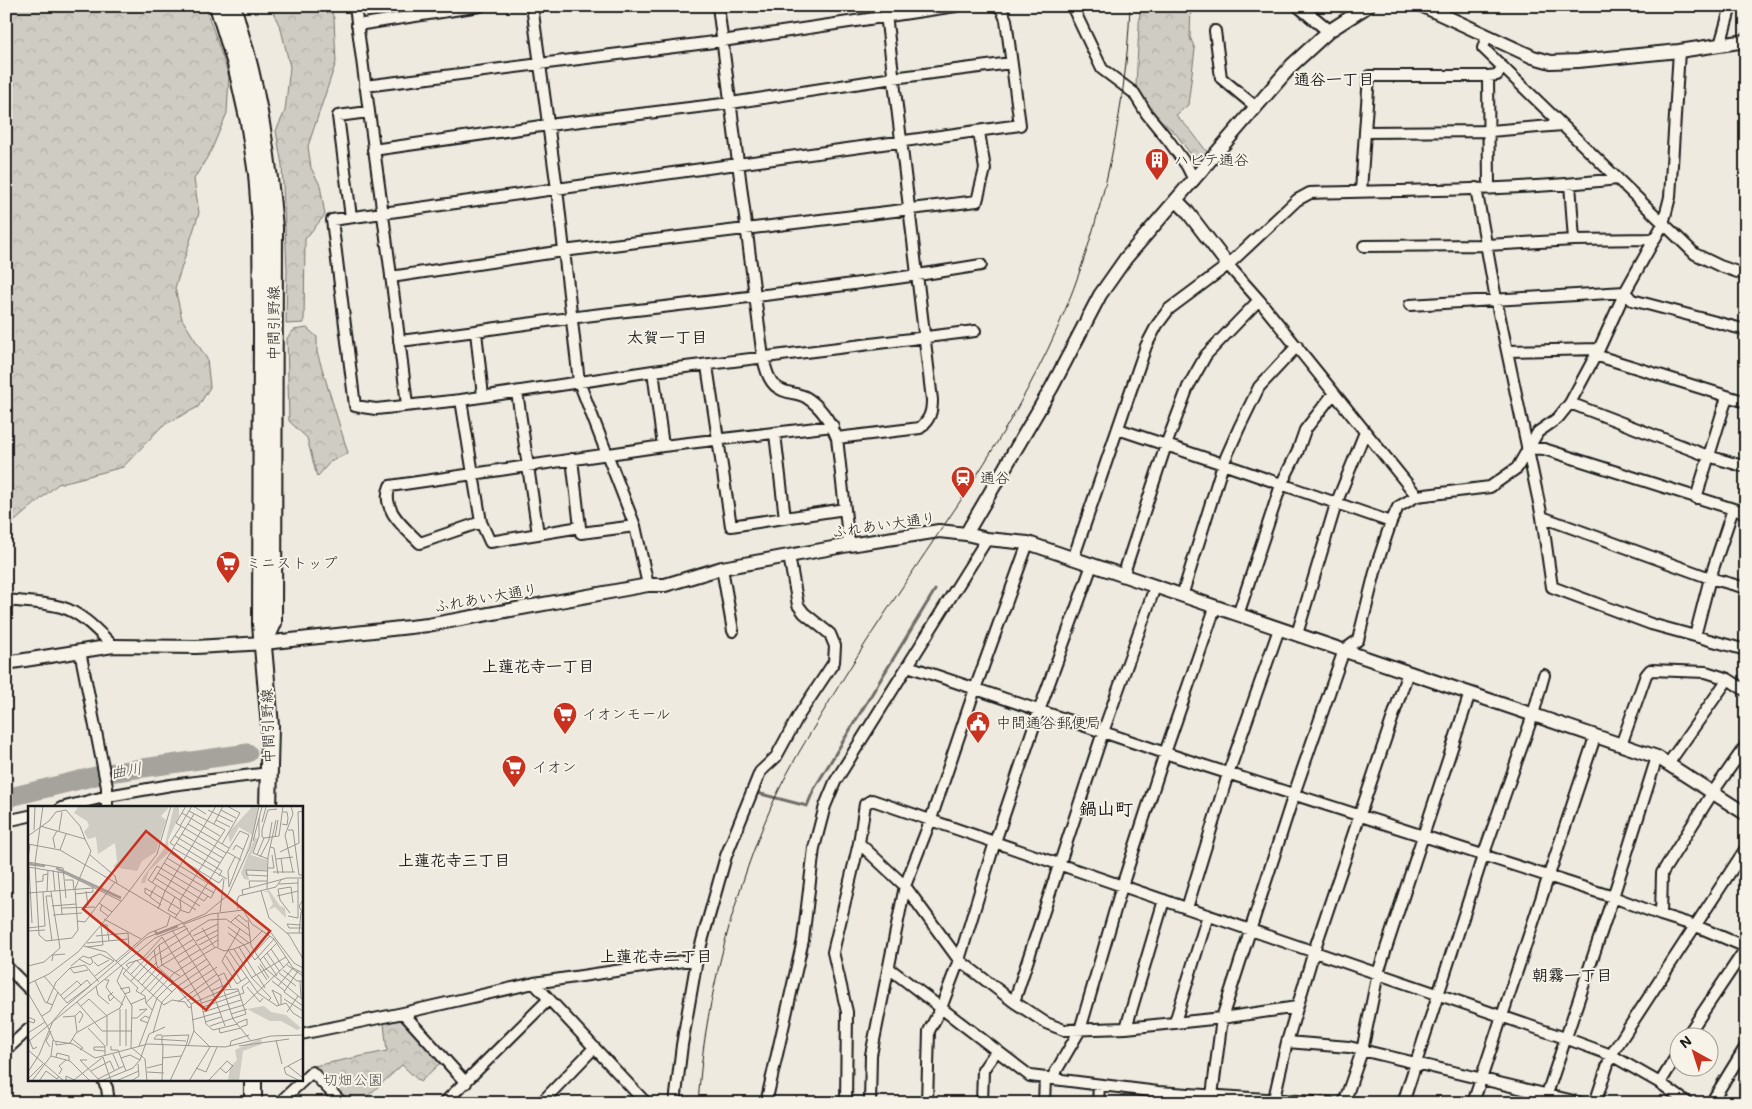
<svg xmlns="http://www.w3.org/2000/svg" width="1752" height="1109" viewBox="0 0 1752 1109" font-family="Mali,'Klee One',sans-serif">
<defs>
<pattern id="forest-crowns" width="20" height="18" patternUnits="userSpaceOnUse" patternTransform="scale(1.25)"><rect width="20" height="18" fill="#cfccc3"/><path d="M2 6a3 3 0 1 1 6 0M12 15a3 3 0 1 1 6 0" fill="none" stroke="#b1afa7"/></pattern>
</defs>
<rect width="100%" height="100%" fill="#eeeae0"/>
<filter id="ink" filterUnits="userSpaceOnUse"><feTurbulence type="fractalNoise" baseFrequency=".02" numOctaves="2"/><feDisplacementMap in="SourceGraphic" scale="10" xChannelSelector="R" yChannelSelector="G"/><feConvolveMatrix kernelMatrix="1 2 1 2 8 2 1 2 1" color-interpolation-filters="sRGB"/></filter>
<g filter="url(#ink)">
<!-- forest -->
<path fill="url(#forest-crowns)" stroke="#767470" d="M6,6H205L229,76L227,113L211,151L194,179L199,213L175,288L182,319L207,359L210,387L198,407L162,426L123,467L58,484L9,526H6Z
M270,6H329L334,18L336,62L308,146L311,168L320,185L325,215L305,239L304,323L286,324L287,269L282,165L276,131L285,111L290,67L281,29Z
M1140,6H1191L1190,37L1195,49L1188,105L1176,115L1192,132L1207,152L1197,163L1176,134L1149,109L1136,86Z
M307,328L317,337V352L348,453L330,462L317,477L307,438L289,421L287,338L294,330Z
M401,1020L440,1063L420,1082L402,1065L360,1103H345L309,1067L387,1051L384,1024Z"/>
<g fill="none" stroke-linecap="round" stroke-linejoin="round">
<!-- stream -->
<path stroke="#6f6d69" stroke-width="3" d="M757,793L807,806L814,789L935,590"/>
<!-- river -->
<path stroke="#a6a39d" stroke-width="19" d="M6,798L108,773L248,753"/>
<defs>
<path id="minor" d="M355,6C372,139 392,272 407,405
M532,6L557,189L579,382L635,526L648,585
M718,6L763,358C766,370 769,385 782,390C790,394 800,393 807,398C821,407 831,423 837,438L849,545
M1072,6L1102,69L1134,93L1147,114L1169,141L1187,166L1194,180
M357,25L480,6
M1215,31L1221,78L1256,107
M1487,36L1483,48L1695,254L1720,266L1746,275
M1720,45L1731,6
M365,86L722,41L956,6
M1365,132L1369,76H1488
M373,150L548,125L731,103L893,78L1011,63
M1570,184L1574,240
M1476,188L1496,299L1542,517L1552,587L1651,624L1746,650
M1489,188L1488,76L1497,75L1503,67
M1361,191L1365,132L1490,131L1562,125
M351,217L338,116L368,112
M1364,246L1487,245L1574,240L1653,239
M1228,265L1259,300L1417,496
M391,277L563,251L977,201L985,169L979,132
M1410,305L1625,292L1632,300L1746,330
M975,331L653,371L461,400L376,409L355,406L332,220L1020,125L1006,20L1002,10L998,6
M476,332L483,396
M399,341C467,333 534,322 602,314C729,299 856,286 981,265
M1507,351L1599,349
M1595,355L1746,402
M707,366L731,526L845,509
M653,371L663,446
M517,392L538,534
M461,400L473,474L663,446L833,426
M1570,403L1708,456L1746,467
M1118,429L1223,464L1391,522
M775,434L785,518
M837,438L920,428C930,419 932,412 932,400L885,6
M1527,448L1544,449L1746,513
M572,459L580,527
M1696,498L1727,397
M1542,517L1710,578L1746,588
M481,522L420,543C405,528 380,509 390,486L473,474L481,522L490,542L580,527L581,533L635,526
M1073,559L1146,346L1157,325L1169,309L1228,265L1297,200L1310,193C1412,190 1515,191 1617,179
M722,568L733,631
M1123,576L1166,445L1188,387L1206,355L1259,300
M1182,596L1223,464L1239,428L1259,387L1297,346
M6,600C24,602 43,602 61,607C82,613 98,631 113,646
M1238,615L1281,485L1297,453L1305,430L1334,393
M1297,634L1336,504L1365,432
M1695,636L1710,578L1733,509
M80,651L107,787V808
M908,666L1165,753L1613,897L1661,915L1696,926L1746,947
M1621,745L1646,675L1650,670L1706,672L1728,679L1746,691
M1668,764L1728,679
M61,808L108,796L171,785L269,773
M6,821L29,816
M859,843L905,886L959,960L1014,1002L1046,1023L1064,1030L1126,1028L1222,1018L1297,1007
M1187,908L1228,774L1279,629
M1661,915L1662,873L1713,792L1746,745
M6,966L29,989
M890,969L1030,1076L1158,1092L1330,1103
M534,983L646,1103
M1014,1002L1103,732L1155,587
M403,1013L466,1083
M1175,1022L1208,915
M1126,1028L1164,900
M301,1034L403,1013L534,983L697,959
M1687,1036L1746,948
M1287,1042L1349,1047L1582,1103
M6,1050L29,1029
M1052,1078L1080,1030L1122,886L1165,753L1215,608
M103,1080L107,1088L109,1103
M1660,1083L1680,1050
M279,1103L312,1072L342,1103
M444,1103L548,1000
M541,1103L594,1048
M675,1103L682,1045L697,959L726,856L760,772L776,757L799,715L834,662L835,646L830,634L804,613L798,605L789,556
M766,1103L803,940L814,848L825,806L835,782L987,539
M846,1103L847,1012L833,952L859,843L865,804L872,800L1565,1038L1611,1055L1660,1083L1688,1103
M870,1103L871,1055L905,886L931,819L975,689L1028,543
M927,1103L929,1031L941,1008L959,960L995,842L1039,711L1092,565
M982,1103L983,1070L997,1050
M1044,1103L1045,1079
M1098,1103L1099,1085
M1211,1103L1222,1018L1294,794L1344,650L1358,640L1377,564L1391,522L1398,507L1417,496L1490,487L1517,468L1538,432L1558,418L1570,403L1599,349L1625,292L1663,224L1670,197L1679,51
M1273,1103L1287,1042L1314,951L1408,672
M1344,1103L1362,1051L1378,973L1470,693
M1403,1103L1483,856L1533,715L1544,675
M1473,1103L1595,737
M1544,1103L1613,897L1657,757
M1595,1103L1611,1055L1746,848
M1711,1103L1746,1046"/>
<path id="tertiary" d="M1299,6L1329,31
M1423,6L1533,57L1551,62L1578,61L1679,51L1746,41
M1176,200L1186,210L1228,265
M966,534L1052,387L1100,295L1126,258L1292,65L1329,31L1368,6
M6,663L113,646L196,647L264,643L428,625L648,585H665L722,568L849,545L939,531L966,534L987,539L1028,543L1657,757L1746,814"/>
<path id="primary" d="M218,6L236,64L249,122L257,174L261,226L262,332L261,624L270,726L268,808
M232,6C237,20 240,36 245,50C261,109 269,168 274,228L273,623L264,643
M253,1103V1080"/>
</defs>
<!-- minor casing -->
<use href="#minor" stroke="#1c1c1c" stroke-width="14"/>
<!-- tertiary casing -->
<use href="#tertiary" stroke="#1c1c1c" stroke-width="16"/>
<!-- primary casing -->
<use href="#primary" stroke="#1c1c1c" stroke-width="20"/>
<!-- minor -->
<use href="#minor" stroke="#f7f3e8" stroke-width="10"/>
<!-- tertiary -->
<use href="#tertiary" stroke="#f7f3e8" stroke-width="12"/>
<!-- primary -->
<use href="#primary" stroke="#f7f3e8" stroke-width="16"/>
<!-- tram -->
<path stroke="#1c1c1c" stroke-width="1" d="M698,1103C700,1079 702,1055 706,1031C718,955 744,866 776,796C790,766 807,739 823,712C866,639 914,570 961,500C992,452 1023,401 1048,349C1097,246 1126,120 1130,6"/>
</g>
</g>
<!-- icons -->
<defs>
<symbol id="building-pin" viewBox="-11 -11 22 30"><path d="M0 17L-7.5 6A9.5 9.5 0 1 1 7.5 6Z" fill="#c8321e" stroke="#f7f3e8"/><path d="M-4-6H4V6H1V3H-1V6H-4ZM-2.5-4.3h1.7v1.8h-1.7ZM.8-4.3h1.7v1.8H.8ZM-2.5-1h1.7V.8h-1.7ZM.8-1h1.7V.8H.8Z" fill="#fff"/></symbol>
<symbol id="station-pin" viewBox="-11 -11 22 30"><path d="M0 17L-7.5 6A9.5 9.5 0 1 1 7.5 6Z" fill="#c8321e" stroke="#f7f3e8"/><path d="M-3-6H3Q5-6 5-4V2Q5 4 3 4L4.5 6H3L1.5 4h-3L-3 6H-4.5L-3 4Q-5 4-5 2V-4Q-5-6-3-6ZM-3.5-4v3h7v-3ZM-3.5 1v1.5H-2V1ZM2 1v1.5H3.5V1Z" fill="#fff"/></symbol>
<symbol id="supermarket-pin" viewBox="-11 -11 22 30"><path d="M0 17L-7.5 6A9.5 9.5 0 1 1 7.5 6Z" fill="#c8321e" stroke="#f7f3e8"/><path d="M-6-5.5h2.5l.6 2H6L4.5 2H-2.5L-4.4-4H-6ZM-1.5 3.2a1.3 1.3 0 1 0 .1 0ZM3 3.2a1.3 1.3 0 1 0 .1 0Z" fill="#fff"/></symbol>
<symbol id="civic-pin" viewBox="-11 -11 22 30"><path d="M0 17L-7.5 6A9.5 9.5 0 1 1 7.5 6Z" fill="#c8321e" stroke="#f7f3e8"/><path d="M-.6-6.5H3V-4.5H.6V-3L4-1V1h2V6H-6V1h2V-1L-.6-3ZM-1.2 2.5V6h2.4V2.5Z" fill="#fff"/></symbol>
</defs>
<g fill-rule="evenodd">
<use href="#building-pin" x="1143" y="146" width="28" height="38"/>
<use href="#station-pin" x="949" y="464" width="28" height="38"/>
<use href="#supermarket-pin" x="214" y="549" width="28" height="38"/>
<use href="#supermarket-pin" x="551" y="700" width="28" height="38"/>
<use href="#civic-pin" x="964" y="709" width="28" height="38"/>
<use href="#supermarket-pin" x="500" y="753" width="28" height="38"/>
</g>
<g text-anchor="middle" stroke-width="4" stroke-linejoin="round" paint-order="stroke">
<!-- poi labels -->
<g font-size="15" fill="#1c1c1c" stroke="#f7f3e8" text-anchor="start">
<text x="1174" y="165">ハビテ通谷</text>
<text x="980" y="483">通谷</text>
<text x="246" y="568">ミニストップ</text>
<text x="582" y="719">イオンモール</text>
<text x="996" y="728">中間通谷郵便局</text>
<text x="532" y="772">イオン</text>
</g>
<!-- street labels -->
<g font-size="15" fill="#1c1c1c" stroke="#f7f3e8">
<text transform="translate(274 323) rotate(-90)" y="5">中間引野線</text>
<text transform="translate(884 525) rotate(-8)" y="5">ふれあい大通り</text>
<text transform="translate(486 598) rotate(-10)" y="5">ふれあい大通り</text>
<text transform="translate(268 726) rotate(-92)" y="5">中間引野線</text>
</g>
<!-- park labels -->
<g font-size="15" fill="#52514e" stroke="#f7f3e8">
<text x="353" y="1085">切畑公園</text>
</g>
<!-- neighbourhood labels -->
<g font-size="16" font-weight="bold" fill="#1c1c1c" stroke="#f7f3e8">
<text x="1334" y="85">通谷一丁目</text>
<text x="667" y="343">太賀一丁目</text>
<text x="538" y="672">上蓮花寺一丁目</text>
<text x="454" y="866">上蓮花寺三丁目</text>
<text x="656" y="962">上蓮花寺二丁目</text>
<text x="1572" y="981">朝霧一丁目</text>
</g>
<!-- water labels -->
<g font-size="16" font-style="italic" fill="#535250" stroke="#f7f3e8">
<text transform="translate(126 770) rotate(-9)" y="6">曲川</text>
</g>
<!-- quarter labels -->
<g font-size="18" font-weight="bold" fill="#1c1c1c" stroke="#f7f3e8">
<text x="1106" y="815">鍋山町</text>
</g>
</g>
<!-- overview -->
<g transform="translate(28 806)">
<rect width="275" height="275" fill="#eeeae0"/>
<path d="M51,0H142L133,10L138,14L128,46L114,55L109,65L85,61L89,56L87,37L70,48L68,31L60,33L56,26L61,20L59,15L46,7ZM146,0H151V10L140,34L141,46L121,65L117,77H113L115,71L136,43ZM224,1L230,2L224,33L212,65L224,29L211,21L202,37L200,27ZM227,31L230,33L223,49L239,54V64H219L221,74L216,73L213,67ZM241,84L252,100L257,102L258,112L247,101L240,104L245,98L240,86H235ZM236,200L243,206L258,209L273,222L269,224L253,215H242L219,203ZM233,232L234,238L215,245L211,275H200L202,261L209,254L207,244Z" fill="#cfccc3"/>
<path fill="none" stroke="#a6a39d" stroke-width="2.5" d="M0,58L17,60M28,62L93,92M127,125L129,128L150,120"/>
<path fill="none" stroke="#9a9892" stroke-width="1" d="M158,0L148,17L198,47M165,0L178,8M263,0L265,8L257,29L265,66M180,4L205,16M193,4L208,12M161,5L197,24M154,7L192,30M231,12V30L225,47L240,53M188,14L202,21M234,16L238,1M160,18L201,42M186,18L195,0M254,18L259,19L260,12L259,6H255M12,20L57,33L63,45L47,83L50,124L44,132L18,135L11,129L7,57L15,0M152,20L164,0M6,24L7,0M260,24H265L271,69H275M31,25L34,6M154,28L195,52M0,30L21,15L28,6L38,4L52,20L57,33M147,30L192,57M247,31L250,14M236,32L251,30L255,0M225,35L234,1L238,0M148,37L194,65L191,70M0,38L32,44L154,116L192,173L205,213L223,235M194,38L212,7L199,0M147,40L142,37L153,20M242,41L246,42L250,68M27,42L25,32L29,25M145,42L199,73M32,44L38,28M205,44L208,39L216,44M199,46L213,54M252,46L271,37L270,6L275,5M142,47L191,77L195,72M62,49L87,70L89,77M229,49L236,32L234,31V24L240,4L249,3M232,51L241,34L244,16M139,52L188,82L183,92L129,60L120,74L168,104M253,52L255,67M248,53L265,51M0,54L2,38M0,56L35,62L38,92M136,57L186,87M0,61L36,67L93,95M1,61L4,117M240,62H246L244,49M25,64L27,85M30,65L34,108M245,66H267M130,67L176,95L180,90M240,70L219,69L218,64L240,65M127,72L172,100M37,74H45L46,84M8,76L15,75V69L20,68M124,77L166,8M251,78L270,77M128,80L124,86L152,103M222,82L221,75H239M239,83L240,51L248,14M58,85L60,100M233,85L241,112L261,129L275,153M19,86L20,64M0,87L65,82V86L47,88M215,89L214,84L259,72H275M23,90H18L24,135M122,90L117,87V82L124,86L122,91L133,99M249,90L270,85M147,91L140,104L149,109M71,97L84,106M74,99L72,104L80,110M24,100L48,98M34,102L67,101M130,103L137,85L188,0M210,103L209,94L211,90L248,81L253,74M152,104L161,107L212,25L221,29L201,81L200,65L207,51M192,106L196,73M190,107V141M262,107L252,94L250,83L263,81L265,97M275,108L271,100L275,94M25,109L54,107M260,110L270,112V73M147,112L153,103L152,94L197,24M207,112L211,109L219,116M76,113L113,133M220,114L223,140L238,163L275,194M49,115L57,116L87,76M203,116L207,112L221,123M156,118L183,108L215,104L224,118L246,133L265,162L275,167M74,119H79L81,135M273,119L259,118L261,122H275M200,121L221,137M0,122L17,120L15,86M174,122L187,142M212,123L194,155L209,178L219,171M144,124L185,187L197,220M241,124L266,157L275,162M0,125L17,124M162,126L181,114L198,113L222,130M100,127L101,143M200,127L216,139L227,154L246,133M259,127H275M271,127L273,106M68,130L100,127M165,130L190,118M168,135L190,124M59,137L100,133M131,139L134,159L152,170M171,139L190,129M56,140L78,146L136,199L144,194L157,196L161,202L164,200M59,141L75,139L73,119M211,141L228,169M206,143L224,172L243,192L240,195M243,143L256,162M126,144L129,160L146,176M174,144L190,134M200,144L230,187L249,200L258,197L265,207L275,213M227,146L242,130M239,147L252,166M198,150L213,175M236,151L249,170M51,153L62,159L65,156L63,152M108,154L95,168L110,182L108,185L117,190L118,197L124,204M108,154L144,186M132,154L166,133M232,154L249,137M24,155L25,149L37,148M88,155L121,127L139,120L142,110M66,156L70,160L81,154M150,157L173,143M232,158L241,172M259,159L275,170M0,160L16,156L32,142L23,86M43,160L55,150L61,152L72,148L86,155M230,160L239,174M131,161L169,138M42,162L46,167L60,164M95,162L89,175L104,200L103,242M101,162L98,159L101,157L114,153L134,131L172,192L178,218L185,224L210,218M255,164L269,175H275M270,165L256,186L275,200M251,167L268,180M103,168L131,139L160,122M229,169L237,182M16,170L39,197L63,179L59,174L53,179L49,175L33,189M67,170L86,155M190,170L196,167L203,182M223,172L258,151M77,174H81L78,181L83,188L85,186M7,175L17,196L25,199M103,175L125,151L163,127M110,175L129,156M244,175L257,185M272,175L273,192M0,178L21,168L50,146L96,92L129,48L143,0M114,179L130,161M142,179L146,178L163,198L166,225L182,241L161,275M68,180L70,189L81,198M250,180L265,162M219,181L232,196L235,192M92,183L101,181L102,186L96,188M152,185L189,161M183,185L202,177M121,186L137,168M0,187L20,221M113,187L134,165M86,191L82,195L80,190L83,188L95,199M36,193L53,179M256,193L275,205M159,195L192,173M49,196L74,225H104M150,196L189,168M19,197L28,176L42,162L57,159L71,176M118,197L146,167L176,148L188,141L196,145L206,143L223,136L234,125M174,197L210,185M103,198L117,192M163,198L195,184L210,183L218,208L182,220M251,199L244,184L253,189V198M53,200L61,193L79,210V240M175,201L216,187L214,181L222,175M175,206L213,194M259,206L270,190M203,208L219,203M14,210L22,205L30,186M47,210L49,226M0,211L7,214L6,217L0,215M35,211L47,210L52,205L55,209L51,217M104,212H109L119,203L111,204M164,214L216,199L261,156M177,216L193,211M120,217L112,214L117,210L122,212M209,217L219,213V219L213,221M20,221L26,235L45,238L67,252L120,238L197,241L243,230L275,229M60,222L77,240V250M191,222L192,227L213,222M0,227L17,216M125,227L134,196L150,180L182,158M134,229H129L126,233L158,235M0,231L5,243L9,241M44,233L55,242L52,244M248,234L254,258M0,236L127,132L157,120M28,236V239L43,237M42,237L48,227L92,202L97,190M134,238V230L161,229L158,240M83,240V244H90L98,265M92,240V203M98,240V203M111,240L129,192L145,176L179,153M160,240L166,225M202,240L203,235L221,229M211,240L261,233M22,241L18,235L23,225M104,242L117,253L119,275M0,244L36,275M77,245L66,244V241H77M85,248L91,262M23,250L42,255L62,275M28,251L29,247L41,250V254M93,252L102,249L112,254M134,252L153,250M59,254H52L72,275M260,260L274,271M119,262L135,258M168,262L178,266L189,241M63,265L82,255L86,264M0,266L11,249L25,215L36,202L118,132L177,108L200,89L222,41L231,0M119,266L136,267M31,268L34,263L31,260L38,254M0,273L15,258M70,273L96,260M4,275L23,250L25,234M11,275L18,265L29,273L31,270M38,275V270L46,274L75,251L83,275M73,275L105,262L112,254L121,228L137,221M88,275L111,265M103,275L111,270L110,258M134,275L135,238M142,275L158,240M180,275L199,255L205,260L198,267L192,262M272,275L258,268L256,262L275,252"/>
<path fill="#c8321e" fill-opacity="0.15" stroke="#c8321e" stroke-width="2.5" d="M118,25L242,125L178,204L55,103Z"/>
<rect width="275" height="275" fill="none" stroke="#1c1c1c" stroke-width="2.5"/>
</g>
<!-- margin -->
<rect width="1752" height="1109" fill="none" stroke="#f7f3e8" stroke-width="25"/>
<rect x="12" y="12" width="1727" height="1084" fill="none" stroke="#1c1c1c" stroke-width="2" filter="url(#ink)"/>
<!-- north arrow -->
<g transform="translate(1694 1052) rotate(321)"><circle r="24" fill="#f7f3e8" stroke="#9f9d96"/>
<path d="M0-4L9 19L0 12L-9 19Z" fill="#c8321e"/>
<text y="-8" font-size="14" font-weight="bold" text-anchor="middle" fill="#1c1c1c">N</text>
</g>
</svg>
